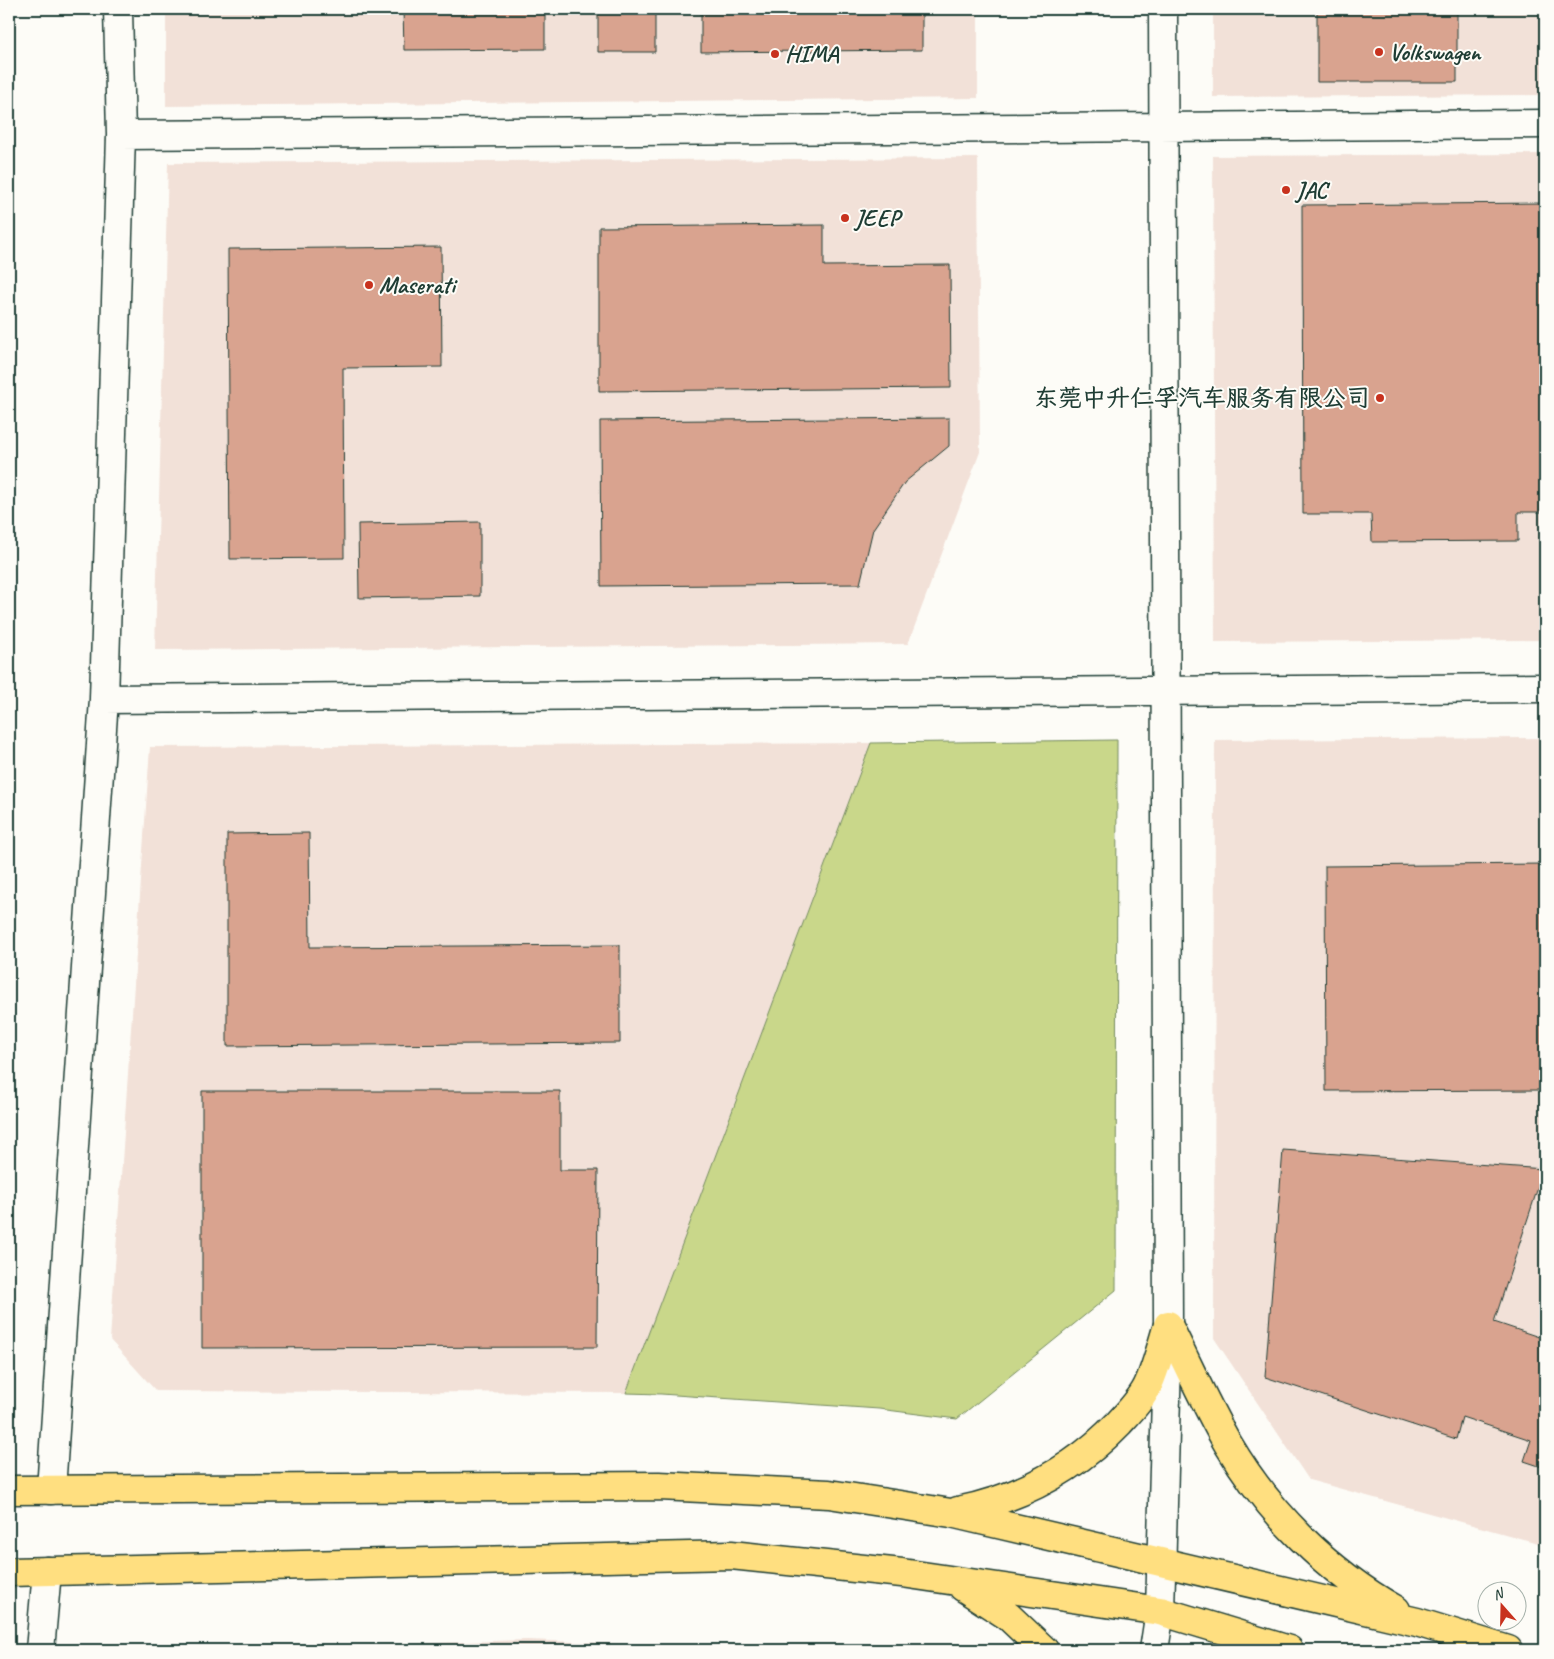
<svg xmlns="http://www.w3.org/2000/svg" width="1554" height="1659" viewBox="0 0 1554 1659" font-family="Caveat,'LXGW WenKai TC',sans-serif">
<rect width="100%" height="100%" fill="#fdfcf7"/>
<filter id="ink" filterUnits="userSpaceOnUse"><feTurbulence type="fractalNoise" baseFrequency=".02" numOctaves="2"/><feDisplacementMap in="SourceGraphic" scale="10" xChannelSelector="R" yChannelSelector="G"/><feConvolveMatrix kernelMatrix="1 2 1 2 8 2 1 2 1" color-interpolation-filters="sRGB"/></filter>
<g filter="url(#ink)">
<!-- built -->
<path fill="#f2e1d8" d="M166,9H978V98L166,106Z
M1213,9H1545V95L1213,97Z
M1545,154V640L1215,642L1213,156Z
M978,158L980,452L908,644L155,650L168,163Z
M1545,738V1545L1309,1480L1214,1338L1215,740Z
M871,743L626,1393L156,1391L110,1340L150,747Z
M527,1640L674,1646L717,1650H320L379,1645Z"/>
<!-- green -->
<path fill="#c9d78a" stroke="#748a5f" d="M1117,740L1116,1290L957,1419L879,1409L661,1394L626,1393L871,743Z"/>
<!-- building -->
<path fill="#d9a38f" stroke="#1f3d34" d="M403,9H545V49L404,50Z
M598,9H655V52H598Z
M701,9H922V50L701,52Z
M1317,9H1457V82H1317Z
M1545,203V512H1518V541L1372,542L1371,514H1303L1302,205Z
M824,225V266L950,265L951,388L599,391V227Z
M441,247L442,367L343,368L344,558L230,559L228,249Z
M949,418V446L905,482L873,529L860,584L601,586L600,421Z
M480,522V596L359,598L358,524Z
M309,833L310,947L620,945V1043L227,1046V834Z
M1545,864V1090L1326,1091L1325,866Z
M202,1091H560V1170H598L597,1347L202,1348Z
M1283,1150L1544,1169L1494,1322L1545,1339V1468L1524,1461L1531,1440L1462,1417L1456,1439L1265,1377Z"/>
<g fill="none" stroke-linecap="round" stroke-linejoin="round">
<defs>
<path id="minor" d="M121,135L1545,124
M104,699L1545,688
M51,1490L104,699L121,135L118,9
M40,1650L47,1571
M1154,1650L1160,1611L1168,1325L1163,9"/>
<path id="major" d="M1168,1325C1188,1365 1206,1406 1228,1444C1268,1512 1327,1571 1396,1610
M9,1490L659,1486L829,1494L951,1513L1417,1622L1508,1650
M958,1511C1021,1498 1074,1470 1119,1423C1129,1412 1143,1398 1149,1383C1157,1365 1162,1344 1168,1325
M9,1572L731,1555L902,1573L1160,1611L1289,1650
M963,1587L1008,1616L1044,1650"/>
</defs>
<!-- minor casing -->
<use href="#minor" stroke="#1f3d34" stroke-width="31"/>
<!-- major casing -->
<use href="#major" stroke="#1f3d34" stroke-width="31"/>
<!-- minor -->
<use href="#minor" stroke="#fdfcf7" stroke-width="28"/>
<!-- major -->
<use href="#major" stroke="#ffdf80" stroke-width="28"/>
</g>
</g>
<!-- markers -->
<g fill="#c8321e" stroke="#fdfcf7" stroke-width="2">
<circle cx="1379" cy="52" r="5"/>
<circle cx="775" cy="54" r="5"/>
<circle cx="1286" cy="190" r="5"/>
<circle cx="845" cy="218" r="5"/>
<circle cx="369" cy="285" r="5"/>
<circle cx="1380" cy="398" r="5"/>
</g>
<g text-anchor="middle" stroke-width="4" stroke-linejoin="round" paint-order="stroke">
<!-- poi labels -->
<g font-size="24" font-weight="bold" fill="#1f3d34" stroke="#fdfcf7" text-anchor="start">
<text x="1389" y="60">Volkswagen</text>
<text x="785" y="62">HIMA</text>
<text x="1296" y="198">JAC</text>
<text x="855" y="226">JEEP</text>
<text x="379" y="293">Maserati</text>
<text x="1370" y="406" text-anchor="end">东莞中升仁孚汽车服务有限公司</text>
</g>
</g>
<!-- margin -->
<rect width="1554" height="1659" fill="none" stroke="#fdfcf7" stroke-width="30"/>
<rect x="15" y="15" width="1524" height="1629" fill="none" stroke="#1f3d34" stroke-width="2" filter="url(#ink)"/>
<!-- north arrow -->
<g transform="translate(1502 1606) rotate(340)"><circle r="24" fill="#fdfcf7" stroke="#a4b0a9"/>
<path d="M0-4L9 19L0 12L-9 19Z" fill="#c8321e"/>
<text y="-8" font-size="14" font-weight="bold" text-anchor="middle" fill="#1f3d34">N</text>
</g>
</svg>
